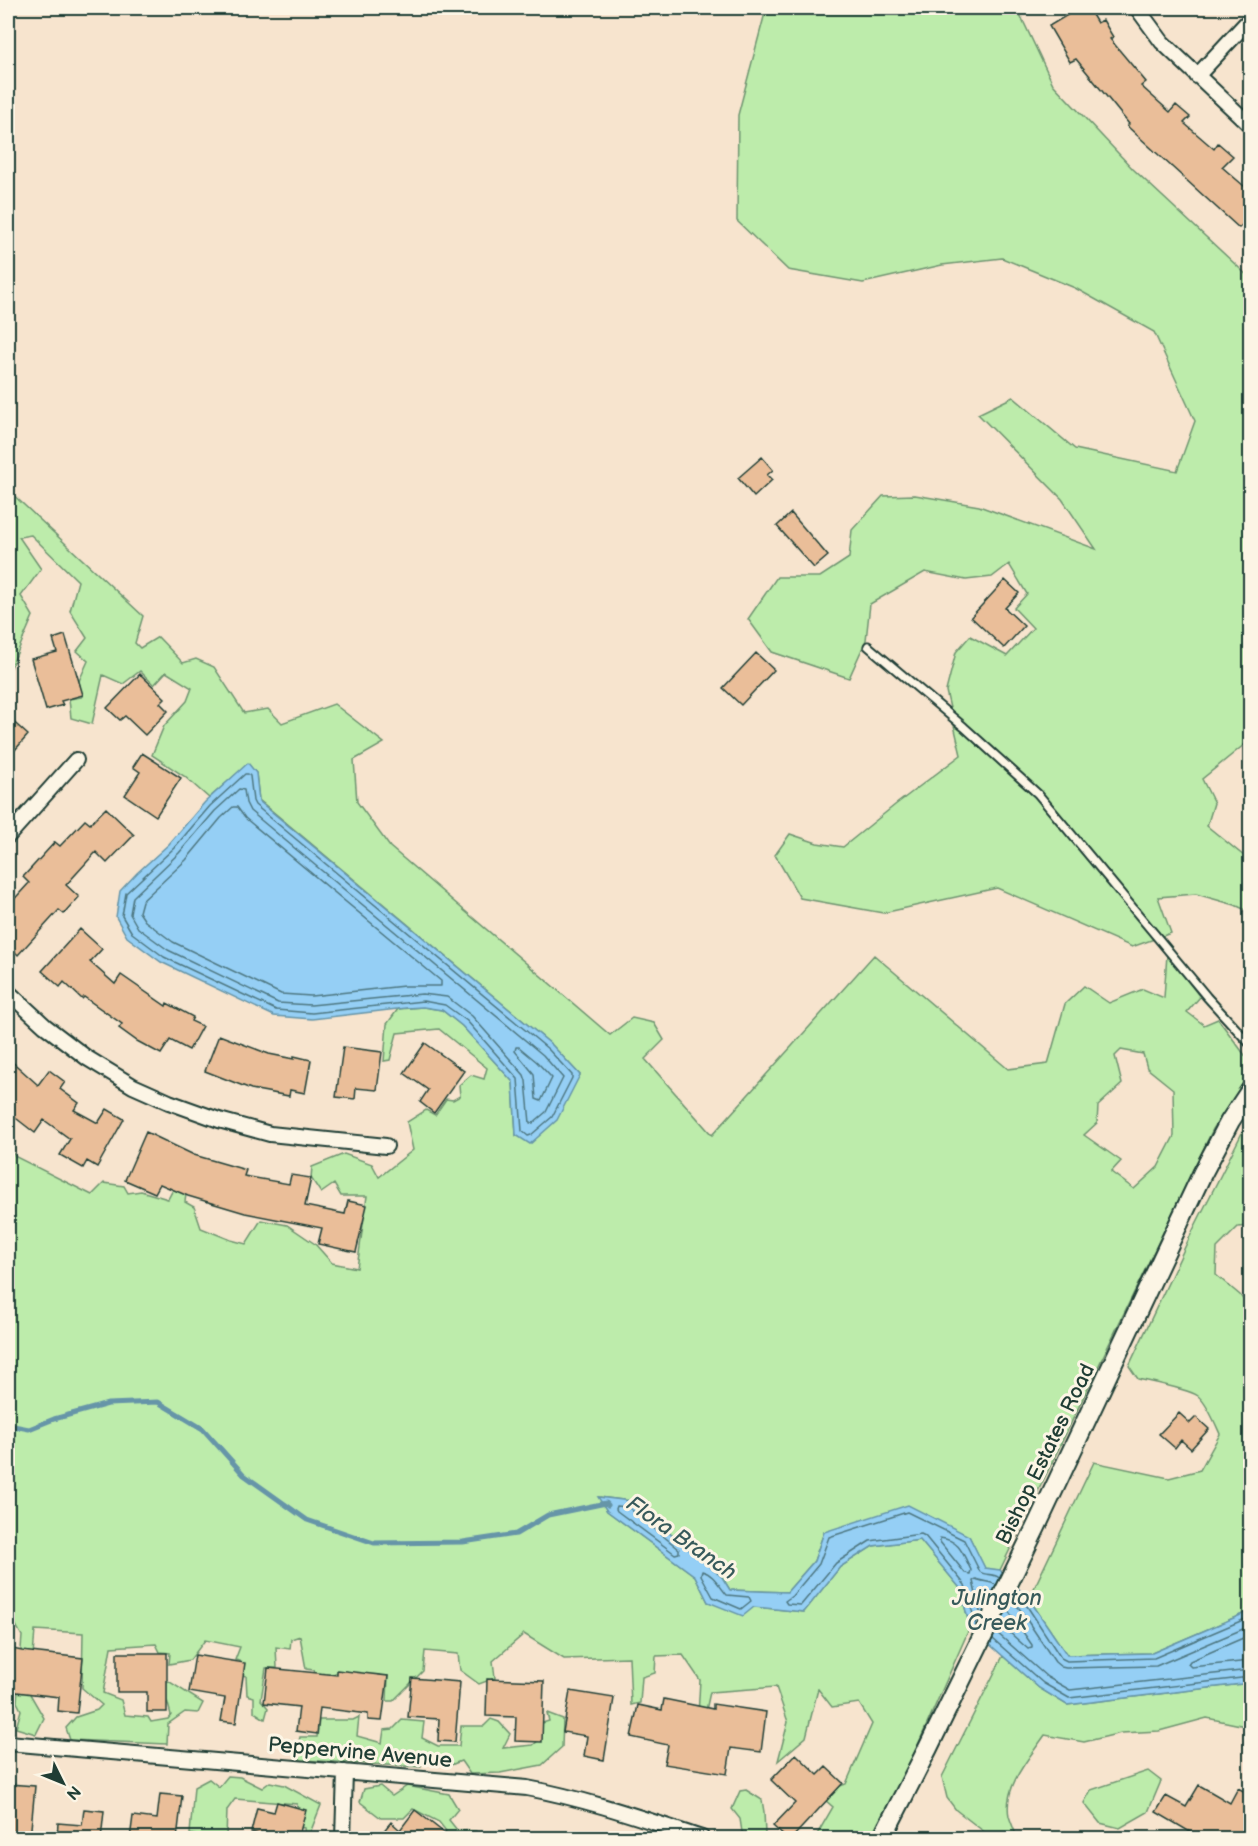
<svg xmlns="http://www.w3.org/2000/svg" width="1258" height="1846" viewBox="0 0 1258 1846" font-family="'Balsamiq Sans',sans-serif">
<rect width="100%" height="100%" fill="#f7e4ce"/>
<filter id="ink" filterUnits="userSpaceOnUse"><feTurbulence type="fractalNoise" baseFrequency=".0167" numOctaves="2"/><feDisplacementMap in="SourceGraphic" scale="12" xChannelSelector="R" yChannelSelector="G"/><feConvolveMatrix kernelMatrix="1 2 1 2 8 2 1 2 1" color-interpolation-filters="sRGB"/></filter>
<g filter="url(#ink)">
<!-- green -->
<path fill="#bdecab" stroke="#6e9470" stroke-width="1.5" fill-rule="evenodd" d="M763,8H1017L1053,84L1133,169L1250,278V740L1202,779L1214,803L1207,826L1244,856H1250V912L1235,905L1196,894L1158,897L1171,933L1132,947L997,888L883,913L800,898L775,855L790,834L817,843L843,847L895,805L961,755L946,691L956,652L970,636L1007,656L1033,628L1014,608L1027,594L1009,564L992,577L966,580L925,572L870,604L866,640L849,678L772,652L748,619L777,577H820L849,558L852,530L883,496L915,495L979,506L1096,549L1062,499L978,414L1013,397L1075,449L1177,471L1195,421L1154,332L1075,288L1002,258L942,265L863,283L788,270L737,221L738,115L765,13Z
M8,490L143,616L135,643L140,648L158,637L183,663L196,659L214,667L244,713L268,709L282,723L334,704L384,743L354,760L357,802L390,847L610,1035L632,1018L654,1023L664,1040L645,1059L712,1135L874,955L1008,1069L1048,1064L1065,1004L1084,986L1109,1003L1143,989L1164,998L1167,954L1200,997L1187,1012L1204,1025L1218,1019L1250,1062L1243,1083L1213,1129L1000,1570L985,1569L969,1536L824,1532L814,1561L787,1592L730,1590L722,1577L631,1501L599,1497L607,1511L695,1576L708,1602L804,1612L840,1567L873,1546L920,1540L960,1588L970,1627L890,1808L871,1838H804L805,1837L815,1838L833,1807L825,1800L840,1786L846,1784L872,1724L859,1703L832,1707L818,1689L806,1737L778,1761L788,1722L776,1687L710,1692L705,1715L698,1716L700,1680L683,1655L656,1656L655,1673L642,1677L640,1703L631,1705L629,1657L564,1659L524,1634L493,1661L495,1678L479,1684L460,1670L458,1654L425,1651L423,1671L393,1701H387L388,1676L335,1673L329,1706L321,1708L322,1693L314,1670L306,1669L300,1636L291,1639L290,1649L276,1647L277,1668H266L261,1700L268,1708L265,1719L254,1712V1697L247,1695L246,1676L239,1674L240,1661L235,1660L240,1647L205,1640L190,1660L169,1664L170,1653L160,1652L156,1644L111,1647L103,1693L121,1700L125,1715L148,1717L151,1722L168,1719L171,1715L167,1700V1680L203,1703L198,1713L185,1712L168,1724L167,1744L70,1740L66,1728L76,1717L97,1710L102,1705L82,1688L83,1633L35,1630L30,1694L44,1718L36,1734L16,1728L21,1710L17,1702L22,1636L14,1622H8V1148L16,1157L92,1195L104,1183L124,1186L128,1193L141,1191L168,1199L176,1184L186,1194L185,1202L194,1207L201,1228L231,1240L246,1244L261,1220L287,1225L315,1244L332,1263L357,1268L367,1196H341L334,1184L321,1193L311,1178L312,1167L344,1154L372,1164L379,1177L413,1150L407,1122L426,1110L435,1115L446,1099L453,1100L460,1096L459,1085L471,1075L484,1079L487,1068L439,1029L397,1033L390,1060L384,1061L387,1024L398,1009L423,1007L442,1010L462,1026L513,1082L516,1135L580,1075L552,1045L259,800L256,773L248,764L209,798L184,776L152,755L164,726L187,701L192,688L166,672L154,685L140,671L123,684L103,675L92,724L71,718L69,699L82,697L79,681L88,661L77,651L87,638L70,611L78,581L31,535L19,537L41,569L21,596L33,616L8,674ZM1121,1050L1143,1054L1147,1068L1173,1089L1174,1136L1158,1167L1134,1189L1111,1172L1121,1161L1084,1135L1097,1123L1098,1106L1122,1084L1115,1056Z
M1250,1117V1226L1238,1227L1217,1248L1216,1275L1240,1295L1250,1309V1611L1152,1653L1067,1655L1029,1599L1094,1462L1169,1478L1200,1470L1220,1434C1215,1423 1207,1403 1198,1396C1188,1389 1151,1382 1138,1379L1129,1366L1193,1230Z
M1003,1656L1039,1688L1067,1705L1250,1683V1727L1207,1718L1159,1731L1121,1733L1084,1742L1045,1735C1030,1757 1003,1786 1009,1816C1011,1823 1015,1831 1017,1838H991L987,1834L956,1810L947,1798L942,1777Z
M547,1713L563,1719L562,1747L542,1765L500,1773L470,1774L461,1761L448,1766L437,1755L421,1758V1767L301,1760L296,1753L300,1737H317L319,1720H353L359,1717L357,1736L382,1743L384,1730L393,1729L402,1720L424,1722L422,1738L438,1746H459L461,1726H484L491,1719L499,1722L510,1734L503,1748L533,1745L538,1741L539,1724L549,1721Z
M1148,1771L1161,1781L1148,1812L1120,1828L1100,1823L1084,1803L1091,1790Z
M228,1776L240,1777L262,1788L270,1782L284,1785L321,1805L308,1838L305,1836L304,1828L299,1827L297,1804L235,1799L227,1810L226,1838H206L190,1834L194,1787L209,1779L219,1787Z
M380,1786L392,1796L407,1786L449,1794L458,1809L449,1820L457,1830L476,1831L478,1838H442L446,1831L439,1822L413,1809L404,1818H381L360,1802L364,1789Z
M746,1790L762,1800L764,1812L765,1834L756,1838H747L742,1832L740,1819L732,1809L740,1791Z"/>
<!-- water -->
<path fill="#95cff5" stroke="#6695a8" stroke-width="1.5" d="M248,763L256,773L259,801L552,1045L580,1075L557,1120L530,1144L516,1135L513,1082L462,1026L442,1010L423,1007L406,1008L312,1019L274,1016L161,962L127,937L116,917L120,891L137,873L169,844L205,802Z
M598,1497L631,1501L722,1577L730,1590L787,1592L814,1561L824,1532L908,1505L969,1536L985,1568L1000,1570L1029,1599L1067,1655L1152,1653L1250,1611V1683L1067,1705L1039,1688L970,1627L960,1588L920,1540L873,1546L840,1567L804,1612L754,1607L743,1616L708,1602L695,1576L607,1511Z"/>
<g fill="none" stroke-linecap="round" stroke-linejoin="round">
<!-- shore -->
<path stroke="#4e7781" stroke-width="1.5" d="M245,774H248L250,776L253,801L255,805L548,1049L572,1075V1078L552,1117L531,1135L528,1136L522,1131L518,1079L467,1021L445,1005L423,1001L312,1013L276,1010L164,957L132,933L122,916L126,893L174,848L210,806Z
M239,789L244,790L246,803L250,811L543,1055L563,1078L546,1112L533,1123H530L526,1081L524,1075L472,1016L447,997L422,994L311,1005L278,1003L168,950L138,928L130,914L133,897L179,853L215,811Z
M233,807H237L245,818L441,981V986H404L311,996L281,994L173,942L145,921L139,912L142,901L186,860L221,818Z
M516,1047H519L537,1062L552,1078L541,1101L536,1099L534,1074L515,1051Z
M617,1506L628,1507L679,1549V1553L675,1554L617,1511L616,1509Z
M940,1538C960,1540 963,1554 971,1570L970,1574L965,1573L940,1542Z
M702,1571C714,1574 719,1586 727,1595L749,1597L751,1601L741,1609L713,1597L701,1575Z
M1015,1594L1025,1603L1061,1658L1067,1661L1154,1658L1250,1617
M1012,1601L1019,1608L1055,1662L1061,1667L1066,1668L1156,1666L1250,1626
M981,1616L973,1581L976,1579C982,1582 991,1581 996,1585
M1000,1624L1028,1649L1032,1648V1645L1007,1609
M976,1625L965,1585L925,1536L921,1534L870,1541L836,1563L801,1605L787,1604L785,1601L792,1596L819,1564L829,1537L907,1512L964,1540L980,1572C986,1576 994,1573 999,1578
M996,1632L1047,1677L1070,1690L1250,1670
M1250,1635L1190,1661L1188,1664L1191,1667L1250,1661
M993,1639L1043,1683L1069,1698L1250,1677"/>
<!-- stream -->
<path stroke="#6695a8" stroke-width="5" d="M8,1425L29,1429L54,1419L108,1404L158,1402L203,1429L244,1475L307,1520L374,1543L463,1542L516,1534L548,1515L606,1503L608,1505"/>
</g>
<!-- building -->
<path fill="#eabe99" stroke="#1f3d34" stroke-width="1.5" d="M1079,8H1088L1097,23L1103,20L1113,37L1110,39L1146,82L1141,86L1170,112L1176,105L1190,117L1184,123L1214,149L1218,143L1233,156L1222,167L1251,192V216L1239,228L1127,126L1129,124L1076,59L1070,62L1049,26Z
M762,457L773,470L767,475L772,480L754,497L738,478Z
M791,513L828,556L814,568L777,526Z
M1005,580L1019,593L1005,608L1024,626L1004,648L971,617Z
M65,635L83,695L61,701L63,705L46,710L31,659L57,652L53,639Z
M756,653L774,670L741,705L723,688Z
M140,674L165,698L160,703L168,711L145,735L125,716L120,720L107,708Z
M8,717L28,735L14,751L8,744Z
M142,753L181,778L156,816L125,795L140,772L133,767Z
M106,808L134,835L107,863L96,852L66,885L79,897L64,914L59,910L18,955L8,945V906L29,883L23,877L55,842L60,846L85,820L90,824Z
M80,929L102,949L90,962L115,984L121,975L166,1006L167,1003L193,1017L191,1021L202,1026L189,1050L170,1040L161,1054L137,1041L119,1028L122,1024L84,997L82,999L64,982L60,987L42,971Z
M219,1035L269,1054L294,1059V1056L311,1060L305,1093L290,1090L289,1096L251,1089L205,1071Z
M425,1043L464,1071L434,1113L420,1102L428,1090L404,1073Z
M343,1047L382,1052L377,1090L356,1088L355,1099L336,1097Z
M8,1058L38,1085L49,1070L65,1082L60,1089L79,1103L74,1110L98,1123L107,1109L124,1119L97,1167L87,1161L83,1168L60,1155L70,1139L44,1120L35,1133L8,1112Z
M146,1132L194,1155L246,1170L244,1176L289,1184L291,1175L311,1178L305,1206L345,1214L348,1201L367,1205L356,1252L318,1244L322,1228L245,1213L188,1196L160,1184L155,1193L125,1180Z
M1179,1413L1190,1423L1196,1417L1209,1429L1191,1449L1181,1440L1175,1448L1159,1434Z
M8,1648L22,1651L83,1658L77,1713L58,1711L59,1697L8,1691Z
M117,1653H167V1712H147V1692H117Z
M195,1655L245,1663L236,1723L221,1721L225,1698L189,1692Z
M268,1668L337,1675V1670L388,1676L382,1721L368,1720V1714L320,1708L317,1734L296,1731L299,1707L264,1703Z
M412,1678L460,1682L455,1742L438,1741L439,1719L408,1717Z
M487,1679L544,1681L542,1742L515,1741L516,1717L486,1716Z
M570,1691L614,1698L604,1760L584,1756L587,1736L563,1732Z
M664,1699L713,1709V1704L766,1712L761,1752L731,1748L727,1774L664,1764L668,1745L631,1737L638,1705L662,1710Z
M796,1754L818,1775L826,1767L843,1783L791,1839H787L773,1826L795,1803L771,1780Z
M9,1784L35,1786L30,1839H8Z
M1199,1785L1230,1803L1238,1788L1251,1795V1832L1247,1839H1202L1156,1812L1166,1796L1186,1807Z
M160,1794L182,1796L177,1839H130L133,1816L157,1819Z
M277,1802L306,1810L298,1839H258L259,1834L251,1832L257,1808L274,1812Z
M84,1809L104,1811L101,1839H57L58,1823L82,1825Z
M415,1810L452,1839H377L391,1822L400,1830Z"/>
<g fill="none" stroke-linecap="round" stroke-linejoin="round">
<defs>
<path id="service" d="M868,646L964,727L1038,794L1207,997L1250,1044"/>
<path id="minor" d="M1137,8L1162,42L1250,125
M1197,76L1250,19
M8,836L76,760
M8,992L45,1026L87,1058L133,1086L169,1102L219,1120L270,1134L386,1146
M8,1743L527,1788C587,1799 644,1819 702,1838
M343,1838L345,1772"/>
<path id="tertiary" d="M882,1838L928,1748L1036,1527L1202,1174L1230,1121L1250,1091"/>
</defs>
<!-- service casing -->
<use href="#service" stroke="#1f3d34" stroke-width="11"/>
<!-- minor casing -->
<use href="#minor" stroke="#1f3d34" stroke-width="18"/>
<!-- tertiary casing -->
<use href="#tertiary" stroke="#1f3d34" stroke-width="22"/>
<!-- service -->
<use href="#service" stroke="#fcf5e5" stroke-width="7"/>
<!-- minor -->
<use href="#minor" stroke="#fcf5e5" stroke-width="14"/>
<!-- tertiary -->
<use href="#tertiary" stroke="#fcf5e5" stroke-width="18"/>
</g>
</g>
<g text-anchor="middle" stroke-width="6" stroke-linejoin="round" paint-order="stroke">
<!-- street labels -->
<g font-size="21" fill="#1f3d34" stroke="#fcf5e5">
<text transform="translate(1045 1454) rotate(-64)" y="7">Bishop Estates Road</text>
<text transform="translate(360 1752) rotate(5)" y="7">Peppervine Avenue</text>
</g>
<!-- water labels -->
<g font-size="22" font-style="italic" fill="#375a5b" stroke="#fcf5e5">
<text transform="translate(682 1537) rotate(35)" y="8">Flora Branch</text>
<text x="997" y="1605">Julington<tspan x="997" dy="25">Creek</tspan></text>
</g>
</g>
<!-- margin -->
<rect width="1258" height="1846" fill="none" stroke="#fcf5e5" stroke-width="30"/>
<rect x="15" y="15" width="1228" height="1816" fill="none" stroke="#1f3d34" stroke-width="2" filter="url(#ink)"/>
<!-- north arrow -->
<g transform="translate(63 1783) rotate(133)" stroke="#fcf5e5" stroke-width="4.5" paint-order="stroke">
<path d="M0-4.5L10 22L0 15L-10 22Z" fill="#1f3d34"/>
<text y="-9" font-size="16" font-weight="bold" text-anchor="middle" fill="#1f3d34">N</text>
</g>
</svg>
